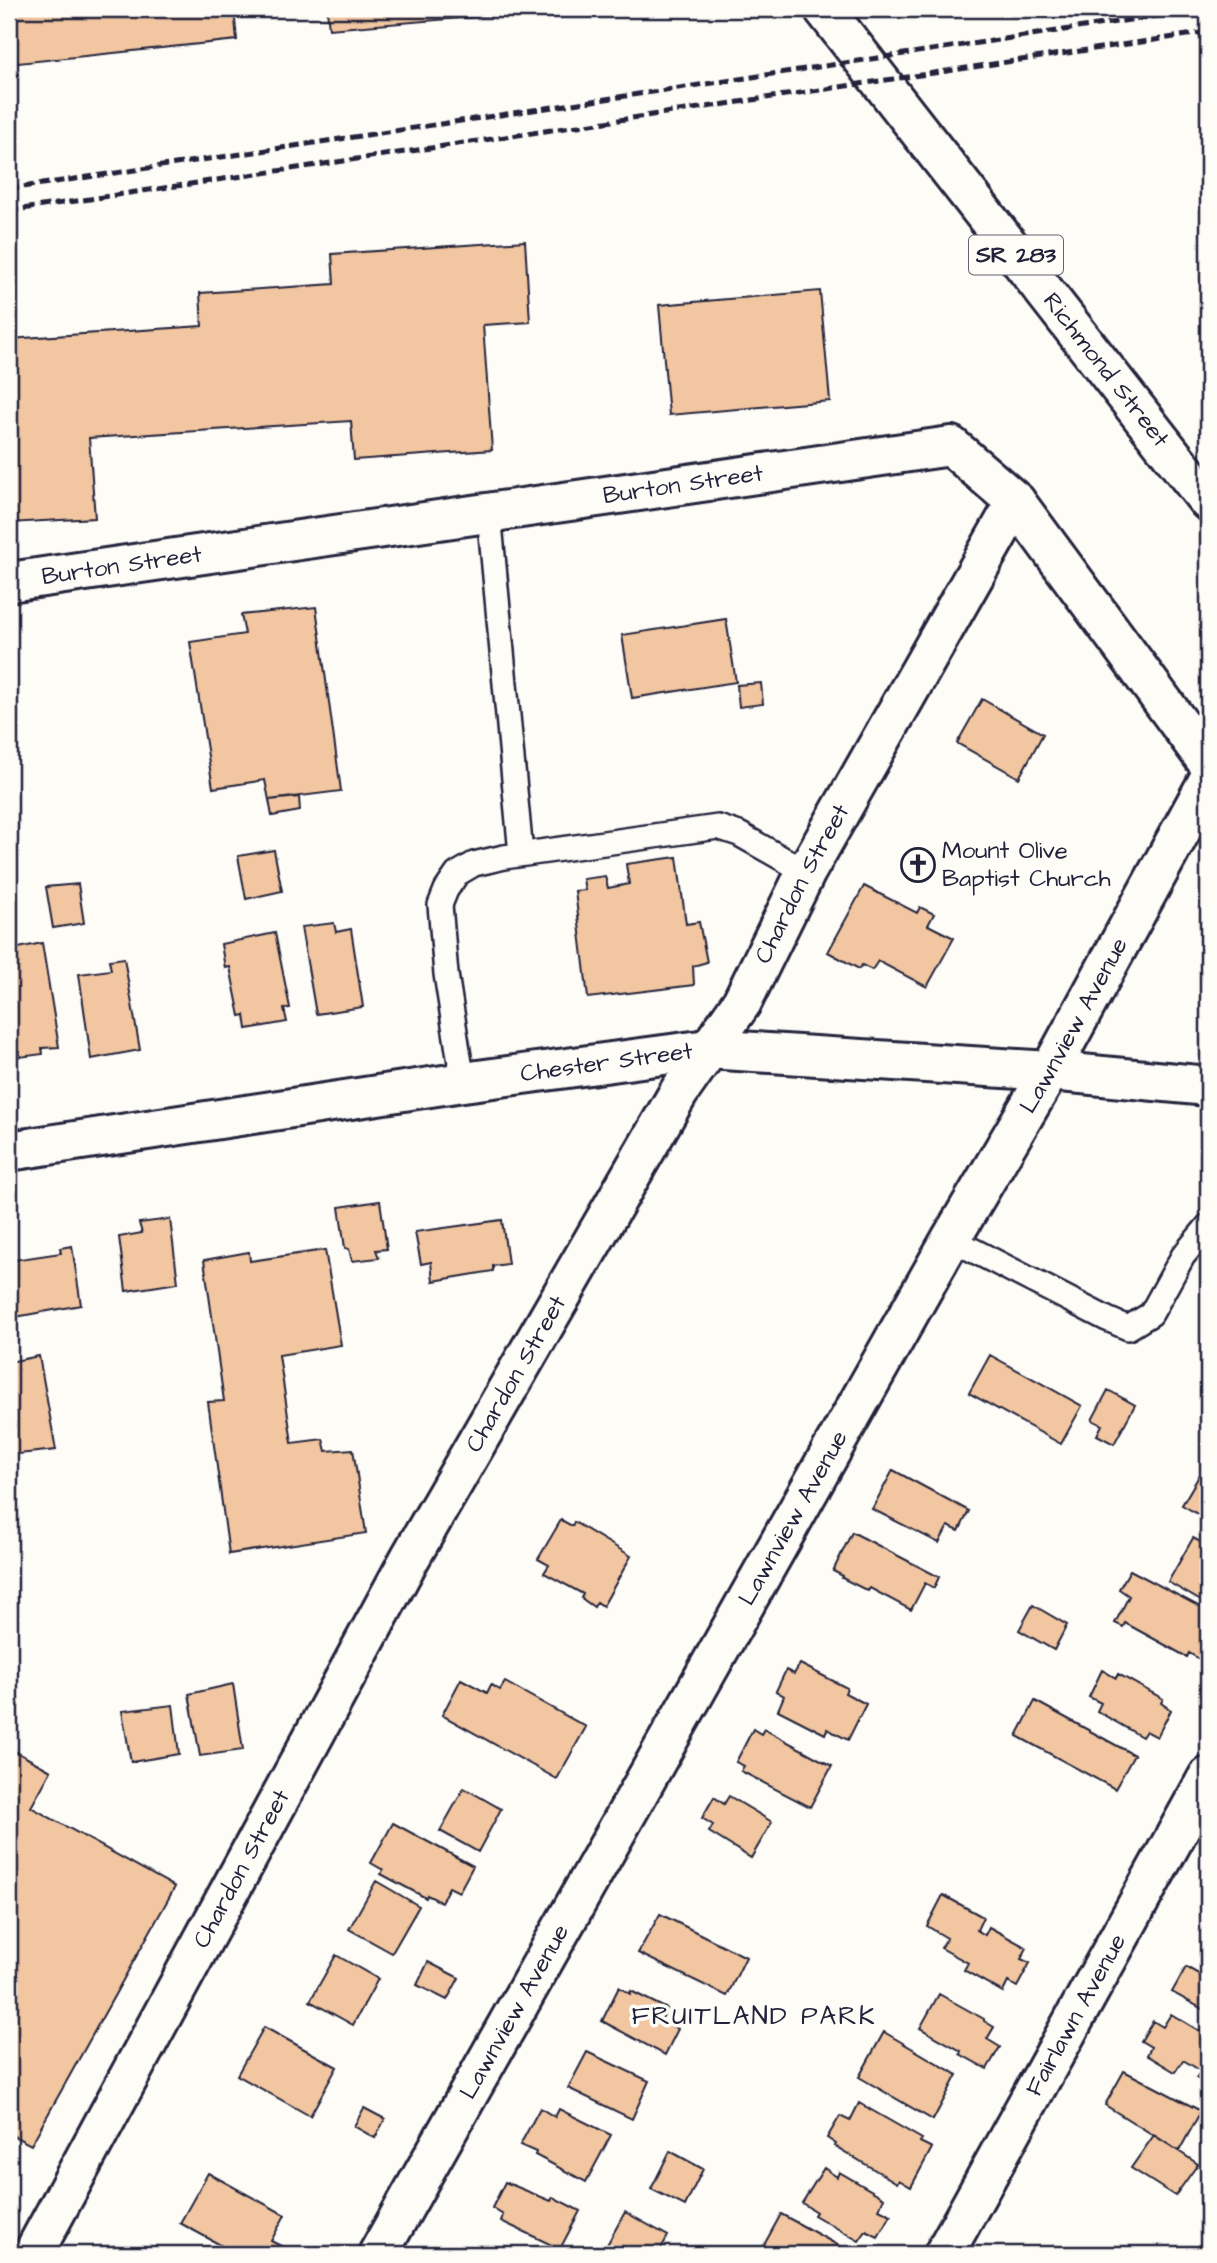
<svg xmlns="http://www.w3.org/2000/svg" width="1217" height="2263" viewBox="0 0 1217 2263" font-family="'Architects Daughter',sans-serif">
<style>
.building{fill:#f1c6a0;stroke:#22223b;stroke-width:2}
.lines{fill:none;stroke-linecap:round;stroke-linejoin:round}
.lane-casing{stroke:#22223b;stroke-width:28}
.street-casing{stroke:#22223b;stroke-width:44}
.primary-casing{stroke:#22223b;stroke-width:44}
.lane{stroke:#fdfcf7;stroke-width:23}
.street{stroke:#fdfcf7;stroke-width:38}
.primary{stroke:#fdfcf7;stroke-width:38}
.rail{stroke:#22223b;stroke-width:5;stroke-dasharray:10 5;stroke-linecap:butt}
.labels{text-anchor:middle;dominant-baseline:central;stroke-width:7;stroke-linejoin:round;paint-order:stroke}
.shield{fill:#fdfcf7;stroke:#646373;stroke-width:2}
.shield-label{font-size:23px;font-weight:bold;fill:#22223b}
.street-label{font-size:24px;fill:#22223b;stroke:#fdfcf7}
.poi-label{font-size:24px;fill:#22223b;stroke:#fdfcf7;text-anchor:start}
.neighbourhood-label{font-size:26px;letter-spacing:2px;fill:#22223b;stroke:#fdfcf7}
</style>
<rect width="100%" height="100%" fill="#fdfcf7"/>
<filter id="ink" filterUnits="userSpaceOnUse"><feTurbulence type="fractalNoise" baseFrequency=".0143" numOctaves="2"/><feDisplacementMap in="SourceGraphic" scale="14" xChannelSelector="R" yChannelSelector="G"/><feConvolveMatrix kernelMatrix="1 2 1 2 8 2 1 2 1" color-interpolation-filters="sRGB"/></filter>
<g filter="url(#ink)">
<path class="building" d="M9,9H234L237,40L9,64Z
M327,9H570L329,29Z
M525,241L530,322L483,325L492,450L354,460L351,421L89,438L95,518L9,523V339L202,326L200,293L334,284L332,254Z
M820,291L830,401L669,415L659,305Z
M316,607L341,791L269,800L265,780L213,788L190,642L245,634L241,615Z
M726,619L736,682L632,698L622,635Z
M761,683L763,704L739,707L737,685Z
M982,699L1043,734L1019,778L957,743Z
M299,797L300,811L272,816L269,800Z
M274,850L282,891L246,899L238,856Z
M677,857L686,924L699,922L707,962L693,966L694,985L588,998L575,891L585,890L583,879L605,876L608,888L629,884L626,864Z
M78,884L84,923L53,928L46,887Z
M864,886L917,913L920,907L934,914L928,925L954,938L927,987L878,961L872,970L862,965L859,969L828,952Z
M334,923L336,932L351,929L363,1007L316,1014L301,927Z
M275,933L290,1008L284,1009L287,1022L247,1029L245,1015L240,1016L230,967L225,968L221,944Z
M42,943L59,1047L42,1048L43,1054L20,1057L19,1051L9,1053V950Z
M124,958L140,1050L91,1059L79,974L111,970L109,960Z
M380,1201L387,1249L376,1250L379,1258L352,1261L349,1249L345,1248L339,1207Z
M170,1219L178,1283L126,1291L119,1237L142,1233L139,1223Z
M502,1220L508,1264L493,1266V1271L433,1281L431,1262L421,1264L415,1232Z
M72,1246L81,1305L10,1318L9,1257L13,1256L14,1260L61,1253L60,1248Z
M325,1250L341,1345L279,1355L292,1443L323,1439L326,1451L353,1449L366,1533L229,1554L208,1402L224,1401L204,1260L249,1252L250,1261Z
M990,1355L1082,1406L1061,1444L969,1393Z
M39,1356L56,1450L9,1455V1362Z
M1108,1390L1135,1405L1114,1444L1097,1435L1102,1425L1092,1420Z
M893,1470L969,1511L959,1531L948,1526L939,1543L872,1509Z
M1199,1476L1208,1482V1520L1182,1505Z
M561,1520L572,1526L574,1522L631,1556L603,1606L597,1602L594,1607L581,1598L583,1594L544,1573L549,1565L538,1559Z
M852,1532L939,1577L934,1588L925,1583L911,1610L870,1588L868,1591L842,1578L843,1576L833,1571Z
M1193,1538L1208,1546V1605L1168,1582Z
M1130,1570L1208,1611V1646L1201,1660L1189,1653L1187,1657L1125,1623L1123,1627L1115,1623L1129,1596L1119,1589Z
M1033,1605L1067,1625L1054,1650L1019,1630Z
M800,1664L847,1688L845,1693L866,1704L848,1740L827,1729L825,1734L778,1710L784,1696L776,1691L786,1670L794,1674Z
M1102,1670L1116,1678L1118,1674L1163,1699L1161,1703L1171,1710L1157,1737L1146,1731L1142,1737L1097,1711L1101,1703L1089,1697Z
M461,1679L487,1693L491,1685L500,1690L505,1682L586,1727L557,1779L442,1715Z
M233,1684L243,1750L200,1756L189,1694Z
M1035,1701L1134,1755L1115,1789L1017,1736Z
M173,1705L179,1754L131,1762L122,1711Z
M753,1729L761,1734L764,1729L832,1766L810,1807L741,1771L744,1766L736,1762Z
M9,1748L51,1771L31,1807L175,1887L31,2145L14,2136L9,2145Z
M464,1788L501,1809L478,1852L440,1831Z
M729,1796L772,1822L751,1858L709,1832L713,1825L702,1818L714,1797L724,1804Z
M393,1823L473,1866L459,1892L449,1887L441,1902L427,1895L426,1898L381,1874L383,1870L371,1863Z
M376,1881L419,1906L392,1953L349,1929Z
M943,1895L983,1917L977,1930L985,1935L989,1927L1027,1948L1021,1959L1030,1963L1017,1987L1008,1982L1003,1992L964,1970L968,1963L941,1948L947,1938L927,1926Z
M660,1914L746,1957L727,1996L638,1953Z
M336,1955L378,1979L353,2025L310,2001Z
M428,1962L459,1978L447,2000L417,1985Z
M1186,1967L1208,1979V2012L1172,1992Z
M619,1987L630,1994L631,1991L667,2009L661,2020L678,2029L665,2055L602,2021Z
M939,1994L984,2019V2021L994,2027L987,2039L1000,2047L987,2069L960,2054L961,2051L920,2028Z
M1171,2014L1208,2036V2085L1196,2078L1201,2071L1183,2060L1175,2072L1147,2055L1151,2047L1141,2041L1153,2021L1163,2027Z
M264,2027L337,2067L310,2116L237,2075Z
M884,2032L957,2075L933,2120L859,2077Z
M587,2052L649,2081L632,2119L568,2088Z
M1124,2071L1201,2111L1179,2151L1105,2105Z
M859,2103L922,2139L920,2142L932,2148L911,2187L899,2180L897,2183L835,2146L836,2144L827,2138L840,2116L850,2121Z
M364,2108L385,2119L375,2138L354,2126Z
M540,2108L555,2117L559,2109L611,2135L586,2182L535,2155L536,2152L520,2145Z
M1154,2135L1198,2164L1175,2196L1131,2168Z
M670,2151L703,2169L685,2206L651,2189Z
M824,2168L837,2177L839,2172L884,2198L879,2209L891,2215L878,2237L866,2231L859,2241L814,2215L816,2212L802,2203Z
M208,2173L285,2215L271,2241L291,2251L289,2254H237L180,2223Z
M505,2182L551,2201L553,2197L580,2211L560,2249L501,2221L503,2215L492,2208Z
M625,2212L668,2236L658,2254H602Z
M781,2214L854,2254H759Z"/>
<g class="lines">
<g class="lane-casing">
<path id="lane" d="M489,513L521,854
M463,1082L446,974L440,905L446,890L457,874L474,864L504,857L718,827L739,834L806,872
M951,1239L1107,1319L1128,1328L1151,1314L1183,1256L1208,1226"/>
</g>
<g class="street-casing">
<g id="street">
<path id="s1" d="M9,582L951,446L1016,502L1208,763"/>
<path id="s2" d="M9,1151L463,1082L708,1049L1050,1071L1208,1086"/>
<path id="s3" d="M33,2254L410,1558L679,1092L742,1002L806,872L1016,502"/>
<path id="s4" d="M378,2254L951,1239L1050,1071L1208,781"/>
<path id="s5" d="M944,2254L1208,1777"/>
</g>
</g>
<g class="primary-casing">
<g id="primary">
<path id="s6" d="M824,9L1208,501"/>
</g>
</g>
<use href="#lane" class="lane"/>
<use href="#street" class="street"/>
<use href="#primary" class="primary"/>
<path class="rail" d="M9,189L1203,9
M9,211L1208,32"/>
</g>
</g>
<defs>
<g id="church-ring" transform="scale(1.75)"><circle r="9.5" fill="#fdfcf7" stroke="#22223b" stroke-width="1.5"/><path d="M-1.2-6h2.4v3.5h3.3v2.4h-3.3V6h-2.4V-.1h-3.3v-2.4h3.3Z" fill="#22223b"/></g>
</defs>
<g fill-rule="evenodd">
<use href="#church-ring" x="918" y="865"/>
</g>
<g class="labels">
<rect class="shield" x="969" y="235.5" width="94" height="39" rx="5"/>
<g class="shield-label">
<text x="1016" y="255">SR 283</text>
</g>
<g class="street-label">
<text stroke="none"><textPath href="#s6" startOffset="458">Richmond Street</textPath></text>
<text stroke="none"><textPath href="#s1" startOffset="681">Burton Street</textPath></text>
<text stroke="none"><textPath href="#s1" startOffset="114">Burton Street</textPath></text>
<text stroke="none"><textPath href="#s3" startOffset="1572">Chardon Street</textPath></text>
<text stroke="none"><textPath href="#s4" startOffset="1412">Lawnview Avenue</textPath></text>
<text stroke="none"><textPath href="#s2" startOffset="604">Chester Street</textPath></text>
<text stroke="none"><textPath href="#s3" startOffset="1004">Chardon Street</textPath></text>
<text stroke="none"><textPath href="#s4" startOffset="845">Lawnview Avenue</textPath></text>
<text stroke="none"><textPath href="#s3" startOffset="438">Chardon Street</textPath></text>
<text stroke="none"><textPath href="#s4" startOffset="278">Lawnview Avenue</textPath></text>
<text stroke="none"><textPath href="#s5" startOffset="273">Fairlawn Avenue</textPath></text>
</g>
<g class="poi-label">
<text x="942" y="851">Mount Olive<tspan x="942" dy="28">Baptist Church</tspan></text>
</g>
<g class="neighbourhood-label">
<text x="754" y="2016">FRUITLAND PARK</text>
</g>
</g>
<rect width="1217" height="2263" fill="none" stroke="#fdfcf7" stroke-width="35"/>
<rect x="18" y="18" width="1182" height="2228" fill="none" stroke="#22223b" stroke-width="2.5" filter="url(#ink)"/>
</svg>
